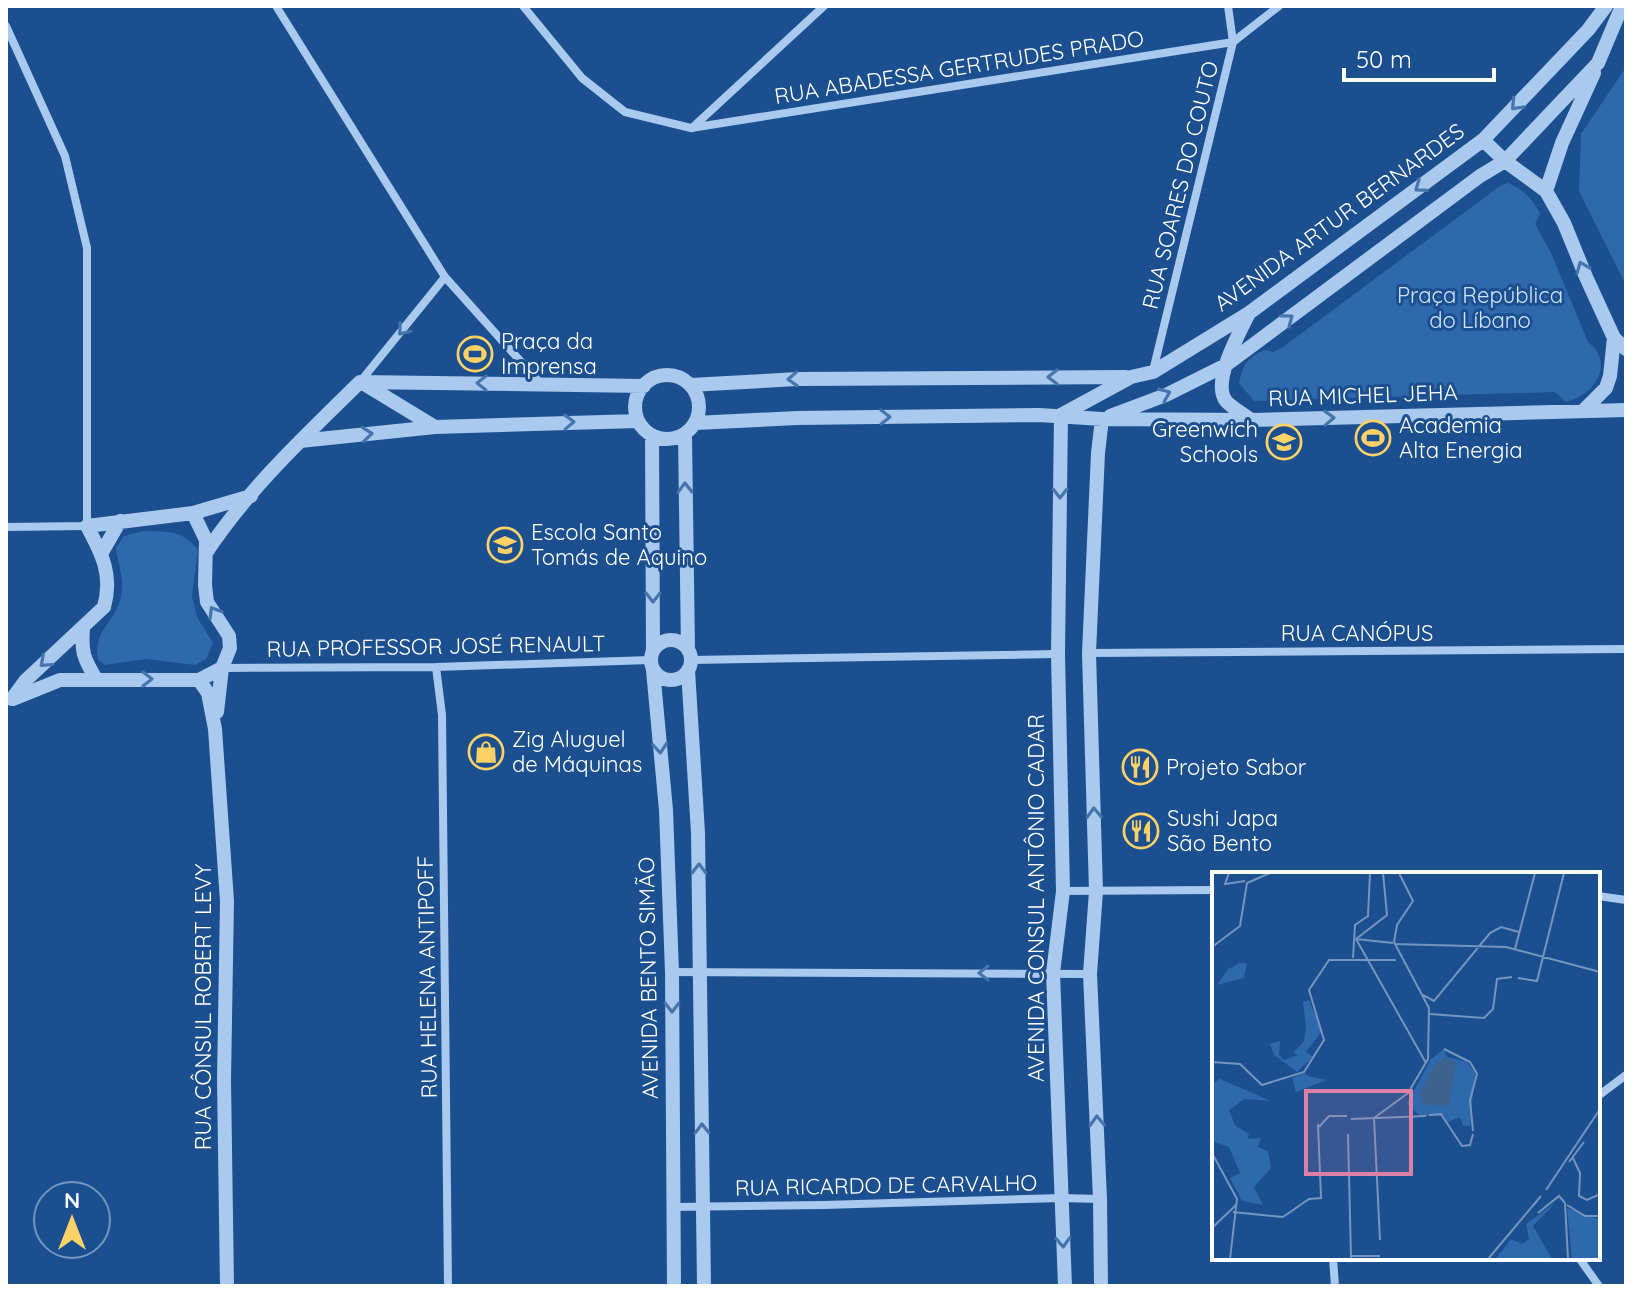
<svg xmlns="http://www.w3.org/2000/svg" width="1632" height="1292" viewBox="0 0 1632 1292" font-family="Quicksand,sans-serif">
<style>
.green{fill:#2e69ad}
.lines{fill:none;stroke-linecap:round;stroke-linejoin:round}
.minor{stroke:#a9c9ee;stroke-width:8}
.tertiary{stroke:#a9c9ee;stroke-width:14}
.oneway{stroke:#4674ac}
.labels{text-anchor:middle;dominant-baseline:central;stroke-width:6;stroke-linejoin:round;paint-order:stroke}
.street-label{font-size:22px;fill:#fff;stroke:#1b4f8f}
.park-label{font-size:22px;fill:#cfe3fa;stroke:#1b4f8f}
.poi-label{font-size:22px;fill:#fff;stroke:#1b4f8f;text-anchor:start}
.inset-road{fill:none;stroke:#7695bc;stroke-width:2}
.view{fill:#dd80a5;fill-opacity:0.15;stroke:#dd80a5;stroke-width:4}
.inset-edge{fill:none;stroke:#fff;stroke-width:4}
</style>
<rect width="100%" height="100%" fill="#1b4f8f"/>
<path class="green" d="M1626,67V285L1579,191L1581,134Z
M1507,183C1522,188 1534,200 1540,214L1535,224L1551,253L1588,342C1616,363 1594,396 1566,402L1555,392L1254,401L1239,383C1244,363 1246,360 1264,350L1273,352L1283,347L1500,186Z
M143,531C167,532 182,529 198,550L192,596L197,617L213,643L206,659L195,665L146,659L105,665L98,660C93,630 113,625 120,600C126,582 118,566 116,548L124,536Z"/>
<g class="lines">
<path class="minor" d="M276,6L445,277L540,383
M523,6L582,78L625,112L691,128L1233,42L1279,6
M6,26L65,156L87,248V526L6,527
M692,128L824,6
M1153,371L1233,42L1228,6
M360,382L445,277
M1089,653L1626,649
M691,660L1058,654
M436,667L442,715L448,1286
M222,668L436,667L650,660
M1063,891L1214,890
M1598,896L1626,900
M672,972L1090,974
M1598,1096L1626,1075
M673,1207L824,1205L1061,1198L1100,1199
M1333,1258L1335,1286
M1579,1258L1599,1286"/>
<path class="tertiary" d="M1483,140L1505,161L1546,191L1564,223L1586,277L1614,338L1626,349
M1546,191L1562,143L1594,73
M1249,313C1240,332 1211,382 1226,401C1232,408 1244,414 1251,420
M635 407a32 32 0 1 1 64 0a32 32 0 1 1-64 0Z
M361,382L435,427
M690,385L798,379L1126,377
M1584,410L1606,388L1610,376L1614,338
M1061,415L1058,654L1063,891L1053,973L1065,1286
M1061,415L1131,377L1153,372L1249,313L1483,140L1588,30L1606,6
M1110,416L1166,395L1226,365L1480,176L1505,161L1598,63L1622,6
M695,423L797,418L1039,415L1102,419L1252,420L1626,410
M685,434L688,650
M652,435L653,650
M300,441L435,427L638,421
M193,513L206,540L205,585L207,602L229,636L230,648L222,668L217,712
M206,553C248,489 306,435 360,382L644,386
M101,554L120,521
M83,629C81,652 84,659 96,679
M651 660a20 20 0 1 1 40 0a20 20 0 1 1-40 0Z
M653,670L666,810L672,972L674,1286
M688,670L698,833L704,1286
M199,680L208,693L215,729L227,901L224,1080L227,1286
M12,699L26,680L104,607C113,575 102,554 87,526L193,513L251,496
M13,699L60,680H199L222,668
M1101,1286L1100,1199L1090,974L1096,891L1089,653L1098,453L1102,419"/>
</g>
<defs><path id="oneway-chevron" d="M-2-3.5L2.5 0L-2 3.5" fill="none" stroke-width="1.6" stroke-linecap="round" stroke-linejoin="round" transform="scale(2)"/></defs>
<g class="oneway">
<use href="#oneway-chevron" transform="translate(1516 105) rotate(134)"/>
<use href="#oneway-chevron" transform="translate(1420 187) rotate(144)"/>
<use href="#oneway-chevron" transform="translate(1582 267) rotate(-112)"/>
<use href="#oneway-chevron" transform="translate(1288 319) rotate(-37)"/>
<use href="#oneway-chevron" transform="translate(403 330) rotate(129)"/>
<use href="#oneway-chevron" transform="translate(1053 377) rotate(180)"/>
<use href="#oneway-chevron" transform="translate(793 379) rotate(178)"/>
<use href="#oneway-chevron" transform="translate(482 383) rotate(-179)"/>
<use href="#oneway-chevron" transform="translate(1165 394) rotate(-23)"/>
<use href="#oneway-chevron" transform="translate(885 417) rotate(-1)"/>
<use href="#oneway-chevron" transform="translate(1329 418) rotate(-2)"/>
<use href="#oneway-chevron" transform="translate(569 422) rotate(-2)"/>
<use href="#oneway-chevron" transform="translate(367 434) rotate(-6)"/>
<use href="#oneway-chevron" transform="translate(685 488) rotate(-91)"/>
<use href="#oneway-chevron" transform="translate(1060 493) rotate(91)"/>
<use href="#oneway-chevron" transform="translate(653 597) rotate(90)"/>
<use href="#oneway-chevron" transform="translate(214 612) rotate(-121)"/>
<use href="#oneway-chevron" transform="translate(45 662) rotate(138)"/>
<use href="#oneway-chevron" transform="translate(147 679)"/>
<use href="#oneway-chevron" transform="translate(660 748) rotate(85)"/>
<use href="#oneway-chevron" transform="translate(1094 813) rotate(-92)"/>
<use href="#oneway-chevron" transform="translate(699 869) rotate(-90)"/>
<use href="#oneway-chevron" transform="translate(984 973) rotate(-180)"/>
<use href="#oneway-chevron" transform="translate(672 1007) rotate(90)"/>
<use href="#oneway-chevron" transform="translate(1097 1121) rotate(-92)"/>
<use href="#oneway-chevron" transform="translate(702 1129) rotate(-91)"/>
<use href="#oneway-chevron" transform="translate(1063 1242) rotate(87)"/>
</g>
<defs>
<g id="stadium-ring" transform="scale(1.8)"><circle r="9.5" fill="#1b4f8f" stroke="#ffd166" stroke-width="1.5"/><path d="M0-5a6.5 5 0 1 0 0 10a6.5 5 0 1 0 0-10ZM-3.5-1.8h7v3.6h-7Z" fill="#ffd166"/></g>
<g id="school-ring" transform="scale(1.8)"><circle r="9.5" fill="#1b4f8f" stroke="#ffd166" stroke-width="1.5"/><path d="M0-5L7-2L0 1L-7-2ZM-4 1L0 2.5L4 1V4Q0 6-4 4Z" fill="#ffd166"/></g>
<g id="shop-ring" transform="scale(1.8)"><circle r="9.5" fill="#1b4f8f" stroke="#ffd166" stroke-width="1.5"/><path d="M-5-2.5h2.3a2.7 3.5 0 0 1 5.4 0H5L5.5 6h-11ZM-1.5-2.5h3a1.5 2.3 0 0 0-3 0Z" fill="#ffd166"/></g>
<g id="restaurant-ring" transform="scale(1.8)"><circle r="9.5" fill="#1b4f8f" stroke="#ffd166" stroke-width="1.5"/><path d="M-5-6h1v4h1v-4h1v4h1v-4h1v5L-1.5 .5V6h-2V.5L-5-1ZM5-6V6H3V1.5H1.5Q1.5-4 5-6Z" fill="#ffd166"/></g>
</defs>
<g fill-rule="evenodd">
<use href="#stadium-ring" x="475" y="354"/>
<use href="#stadium-ring" x="1373" y="438"/>
<use href="#school-ring" x="1284" y="442"/>
<use href="#school-ring" x="505" y="545"/>
<use href="#shop-ring" x="486" y="752"/>
<use href="#restaurant-ring" x="1140" y="767"/>
<use href="#restaurant-ring" x="1141" y="831"/>
</g>
<g class="labels">
<g class="street-label">
<text transform="translate(959 67) rotate(-9)">RUA ABADESSA GERTRUDES PRADO</text>
<text transform="translate(1180 185) rotate(-76)">RUA SOARES DO COUTO</text>
<text transform="translate(1339 217) rotate(-36)">AVENIDA ARTUR BERNARDES</text>
<text transform="translate(1363 395) rotate(-2)">RUA MICHEL JEHA</text>
<text x="1357" y="633">RUA CANÓPUS</text>
<text transform="translate(436 646) rotate(-1)">RUA PROFESSOR JOSÉ RENAULT</text>
<text transform="translate(1036 898) rotate(-90)">AVENIDA CONSUL ANTÔNIO CADAR</text>
<text transform="translate(427 977) rotate(-91)">RUA HELENA ANTIPOFF</text>
<text transform="translate(648 978) rotate(-91)">AVENIDA BENTO SIMÃO</text>
<text transform="translate(203 1007) rotate(-90)">RUA CÔNSUL ROBERT LEVY</text>
<text transform="translate(886 1185) rotate(-1)">RUA RICARDO DE CARVALHO</text>
</g>
<g class="park-label">
<text x="1480" y="295">Praça República<tspan x="1480" dy="25">do Líbano</tspan></text>
</g>
<g class="poi-label">
<text x="501" y="341">Praça da<tspan x="501" dy="25">Imprensa</tspan></text>
<text x="1399" y="425">Academia<tspan x="1399" dy="25">Alta Energia</tspan></text>
<text x="1258" y="429" text-anchor="end">Greenwich<tspan x="1258" dy="25">Schools</tspan></text>
<text x="531" y="532">Escola Santo<tspan x="531" dy="25">Tomás de Aquino</tspan></text>
<text x="512" y="739">Zig Aluguel<tspan x="512" dy="25">de Máquinas</tspan></text>
<text x="1166" y="767">Projeto Sabor</text>
<text x="1167" y="818">Sushi Japa<tspan x="1167" dy="25">São Bento</tspan></text>
</g>
</g>
<g transform="translate(1212 872)">
<rect width="388" height="388" fill="#1b4f8f"/>
<path d="M28,91H35L32,106L5,113L16,97ZM97,128L110,159L94,180L101,185L85,200L62,183L58,172L68,169L67,183L72,188L86,183L81,181L92,169L94,155L91,130ZM232,177L235,185L255,190L263,201L258,254H251L248,245L236,250L232,244H208L195,232L219,187ZM92,201L99,205L115,208L84,220L80,206ZM8,207L59,229L33,227L17,238L23,253L37,262L36,267L49,266L46,275L56,279L59,296L42,315L51,333L30,329L18,306L28,301L17,275L0,269V212ZM344,330L321,354L340,387H284L299,367L310,372L317,367L314,352ZM355,336L388,348V387H360Z" fill="#2e69ad"/>
<path d="M232,186L244,189L237,234L213,233L207,224L222,193Z" fill="#3c6290"/>
<path class="inset-road" d="M17,1L13,12L33,9M144,67L214,191M144,67L175,43L171,1M144,67L181,71M182,72L294,75L388,100M0,75L28,54L35,11L58,1M303,77L323,1M141,86L143,53L156,44L158,1M306,106L325,109L352,1M209,122L222,129L278,61L289,55L307,60M218,142L272,146L281,137L285,107L300,105M232,177L258,190L265,202L258,228L261,259M0,190L28,192L50,213L92,200L112,168L97,118L117,88H184M217,243L229,242L250,274L258,273L261,262M162,246L196,221L216,187L217,136L182,70L185,53L201,29L187,1M162,246L168,368M139,247L214,244M107,255L117,244H135M136,262L139,386M0,281L25,327L18,387M361,286L368,301L367,324L375,328L388,322M357,290L372,270M334,318L388,237M353,331L356,387M355,333L373,344H388M21,340L71,345M326,341L347,324L353,331M71,345L97,327L109,326L106,252M0,356L25,332M138,384H168M276,387L329,324"/>
<path class="view" d="M94,219H199V302H94Z"/>
<rect width="388" height="388" class="inset-edge"/>
</g>
<rect width="1632" height="1292" fill="none" stroke="#ffffff" stroke-width="16"/>
<g transform="translate(72 1220)"><circle r="38" fill="#1b4f8f" stroke="#7695bc" stroke-width="2"/>
<path d="M0-6L14 30L0 20L-14 30Z" fill="#ffd166"/>
<text y="-12" font-size="22" font-weight="bold" text-anchor="middle" fill="#ffffff">N</text>
</g>
<path d="M1344 68v12h150v-12" fill="none" stroke="#ffffff" stroke-width="4"/>
<text x="1356" y="68" font-size="24" fill="#ffffff" stroke="#1b4f8f" stroke-width="6" paint-order="stroke">50 m</text>
</svg>
